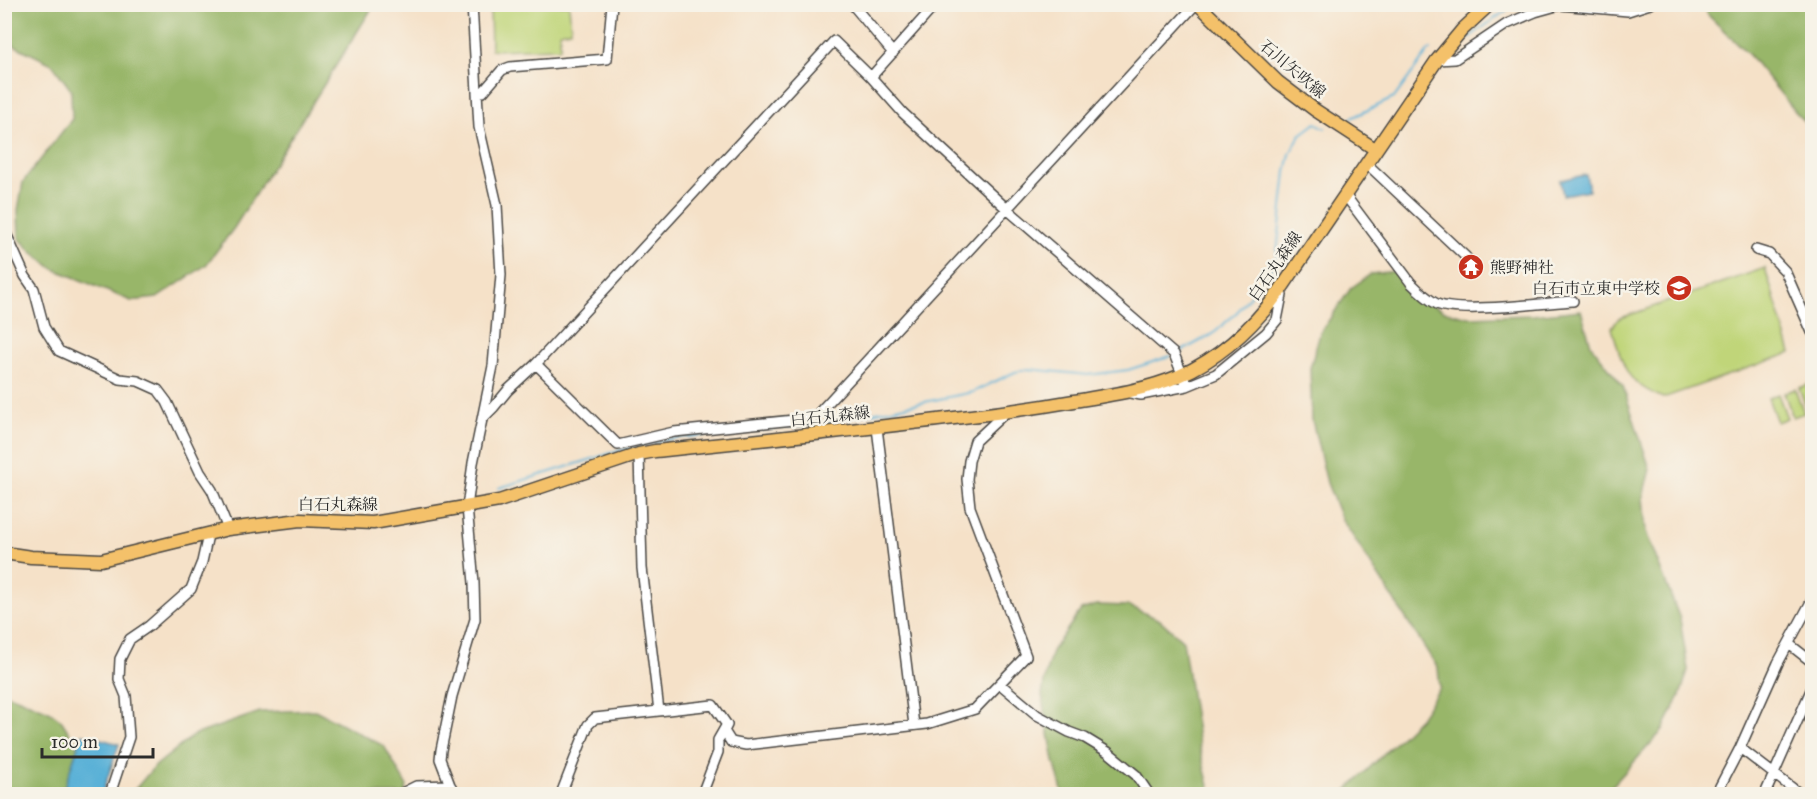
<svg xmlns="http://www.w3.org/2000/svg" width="1817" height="799" viewBox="0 0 1817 799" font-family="'IM FELL Great Primer','Noto Serif JP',serif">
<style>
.green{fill:#c0d579;stroke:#768052;stroke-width:1.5}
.forest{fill:#98b669;stroke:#62704a;stroke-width:1.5}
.water{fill:#5ab1d7;stroke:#426e81;stroke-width:1.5}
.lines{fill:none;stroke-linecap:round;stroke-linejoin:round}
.stream{stroke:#5ab1d7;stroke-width:2}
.minor-casing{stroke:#494643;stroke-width:12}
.major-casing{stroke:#494643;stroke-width:15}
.minor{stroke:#fff;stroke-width:9}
.major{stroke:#f4c16a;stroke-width:12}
.labels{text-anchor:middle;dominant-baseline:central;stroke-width:5;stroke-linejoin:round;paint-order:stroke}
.street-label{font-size:16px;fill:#2b2b2b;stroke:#f7f3e8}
.poi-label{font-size:16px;fill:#2b2b2b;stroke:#f7f3e8;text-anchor:start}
</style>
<rect width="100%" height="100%" fill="#f7f3e8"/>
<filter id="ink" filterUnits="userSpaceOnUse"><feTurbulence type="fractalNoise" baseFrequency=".0167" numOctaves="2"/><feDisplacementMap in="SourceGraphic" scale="12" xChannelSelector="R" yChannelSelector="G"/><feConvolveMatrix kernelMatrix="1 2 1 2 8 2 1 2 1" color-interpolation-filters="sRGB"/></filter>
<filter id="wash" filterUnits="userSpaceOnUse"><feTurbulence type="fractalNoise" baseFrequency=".008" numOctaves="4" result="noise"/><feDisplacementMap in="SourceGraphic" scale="24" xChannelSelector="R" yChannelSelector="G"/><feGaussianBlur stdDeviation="1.35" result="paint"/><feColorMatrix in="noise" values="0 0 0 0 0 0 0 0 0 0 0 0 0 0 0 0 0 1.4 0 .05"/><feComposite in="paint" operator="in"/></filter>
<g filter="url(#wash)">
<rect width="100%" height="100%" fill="#f5e1c8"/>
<path class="green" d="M490,5H569L571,30L560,32V48L491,50Z
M1765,268L1791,353L1663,398C1623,381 1624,367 1612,328L1618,319Z
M1810,384L1812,391V410L1808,412L1799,388Z
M1795,389L1804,413L1793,417L1784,393Z
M1778,394L1787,418L1777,422L1768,398Z"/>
<path class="forest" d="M5,4H374V5L234,228L206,265L157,298L131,301L54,269L32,252L19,238L18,210L23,182L72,119L71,90L52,64L5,41Z
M1704,5H1812V132L1749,55L1706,13Z
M1395,271L1411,293L1444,311L1469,317L1533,315L1581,310L1591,345L1623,386L1650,469L1643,497L1646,532L1680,619L1688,670L1680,696L1662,731L1605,794H1343L1420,718L1440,688L1438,668L1341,518L1327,483L1312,420L1310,368L1320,333L1351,288L1371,274Z
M1097,605L1129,606L1160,620L1183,641L1199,746L1211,794H1063L1054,761L1042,695L1045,676L1052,651L1081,610Z
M4,693L49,711L61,720L93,770L81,794H5Z
M315,710L384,746L407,786L405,794H131L154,767L194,735L260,712Z"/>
<path class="water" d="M1586,175L1589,190L1563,195L1560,180Z
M82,734L119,744L102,794H69L64,788Z"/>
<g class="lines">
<path class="stream" d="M1457,46L1515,4
M1351,118L1394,98L1429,50H1431
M1176,354L1213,334L1223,325L1238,311L1276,262L1286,172L1290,154L1300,135L1316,123L1325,128
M499,488L621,450L675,438L818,424L973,392L1015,372L1028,369L1088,375L1128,370L1171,356"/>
</g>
</g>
<g filter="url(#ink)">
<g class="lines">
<g class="minor-casing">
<path id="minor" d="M852,4L893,53
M1437,60L1455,59L1507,24L1535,12L1560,5L1628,11L1650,4
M871,77L929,12L934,4
M477,92H483L502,70L510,67L607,59L612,4
M1366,163L1466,257
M1345,195L1411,283C1419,291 1427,299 1437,304C1461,314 1543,303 1573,301
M4,229L25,276L34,289L44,327L59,351L120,379L138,381L158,390L167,402L200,472L212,490L228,529
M1756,250L1769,254L1785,271L1812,332
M536,364L618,445L674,432L814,418L1196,4
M1130,393L1141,395L1187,386L1216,374L1266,333L1277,320L1282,295L1279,292
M482,419L494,407L508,390L536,364L834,41L871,77L903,113L1007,209L1174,354L1187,386
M877,428L914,725
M639,454L642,568L659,711
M1789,644L1812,662
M1000,684L1037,715L1069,732L1085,738L1108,752L1136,775L1149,794
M1740,748L1800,794
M110,794L129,737L126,696L119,679L120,659L130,639L149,626L191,589L202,562L208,535
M400,794L416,786L450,785
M456,794L450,785L440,759L441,750L452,696L475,619L474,583L467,507L473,463L493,366L501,275L497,205L479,127L472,4
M561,794L588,725L595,718L713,705L727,725L724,731L731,742L746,745L927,724L975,709L1026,656L970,507L967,479L969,461L975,441L1006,412
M702,794L718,752V740L726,726
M1716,794L1740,748L1778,663L1812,600
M1765,794L1812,688"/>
</g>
<g class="major-casing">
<path id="major" d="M1198,4L1278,82L1315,110L1375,149
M4,553L31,557L101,560L228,529L300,520L373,523L499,501L639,454L655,451C760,440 866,429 971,416C1005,412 1040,407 1074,401C1110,395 1146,390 1179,376C1220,358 1253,327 1279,292L1437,60L1462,30L1490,4"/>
</g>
<use href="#minor" class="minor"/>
<use href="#major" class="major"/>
</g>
</g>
<defs>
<g id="temple-disc" transform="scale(1.35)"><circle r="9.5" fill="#c8321e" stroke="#f7f3e8"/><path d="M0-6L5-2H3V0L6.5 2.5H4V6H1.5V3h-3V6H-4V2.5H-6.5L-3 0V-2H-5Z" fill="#fff"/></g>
<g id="school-disc" transform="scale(1.35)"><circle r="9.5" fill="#c8321e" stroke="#f7f3e8"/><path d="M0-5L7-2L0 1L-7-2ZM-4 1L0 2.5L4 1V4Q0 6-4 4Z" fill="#fff"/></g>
</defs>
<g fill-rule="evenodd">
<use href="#temple-disc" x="1471" y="267"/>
<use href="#school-disc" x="1679" y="288"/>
</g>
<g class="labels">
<g class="street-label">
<text transform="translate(1293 69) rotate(40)">石川矢吹線</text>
<text transform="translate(1275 266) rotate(-55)">白石丸森線</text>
<text transform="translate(830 416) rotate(-6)">白石丸森線</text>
<text x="338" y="504">白石丸森線</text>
</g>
<g class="poi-label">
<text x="1490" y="267">熊野神社</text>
<text x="1660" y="288" text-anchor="end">白石市立東中学校</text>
</g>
</g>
<rect width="1817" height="799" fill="none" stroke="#f7f3e8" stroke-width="24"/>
<path d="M42 748v9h111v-9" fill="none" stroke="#2b2b2b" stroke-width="3"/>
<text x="51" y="748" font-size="18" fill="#2b2b2b" stroke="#f7f3e8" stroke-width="4.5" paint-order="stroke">100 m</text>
</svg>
